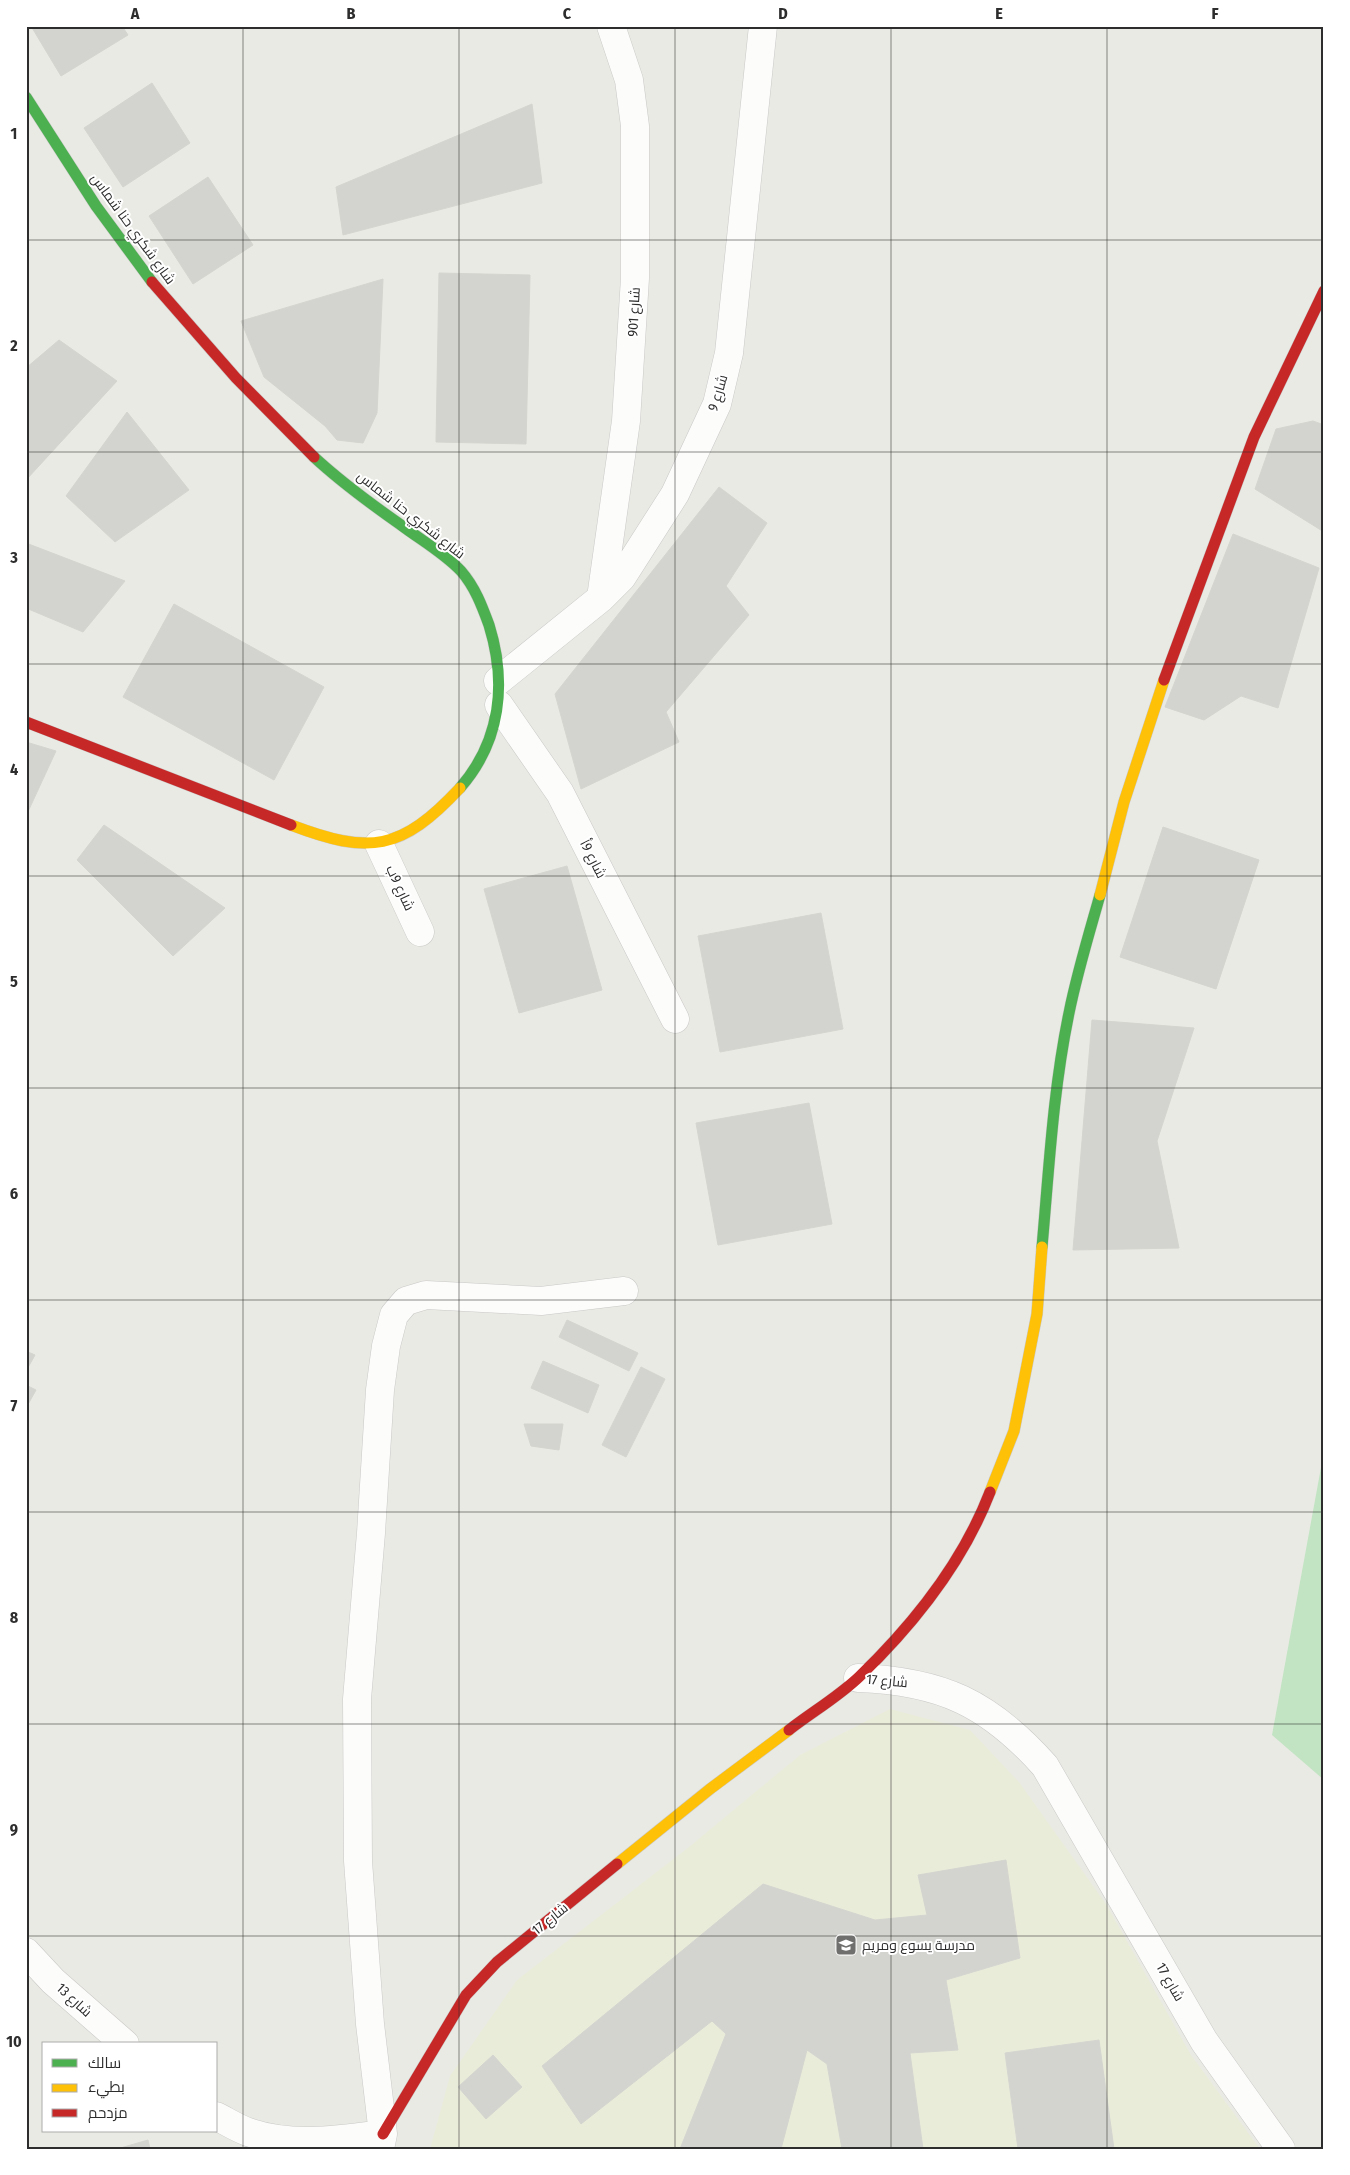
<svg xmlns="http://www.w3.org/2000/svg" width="1350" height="2175" viewBox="0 0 1350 2175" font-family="'Fira Sans Condensed',Cairo,sans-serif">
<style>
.education{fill:#eaecda}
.green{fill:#c2e4c3}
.building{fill:#d3d3cf;stroke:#d5d5d0}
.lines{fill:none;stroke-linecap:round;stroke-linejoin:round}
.street-casing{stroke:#c9c8c7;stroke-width:29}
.fast-casing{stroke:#c9c8c7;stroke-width:12}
.slow-casing{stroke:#c9c8c7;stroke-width:12}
.jam-casing{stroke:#c9c8c7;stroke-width:12}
.street{stroke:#fcfcfb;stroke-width:28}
.fast{stroke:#4caf50;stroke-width:11}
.slow{stroke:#ffc107;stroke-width:11}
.jam{stroke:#c62828;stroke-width:11}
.grid{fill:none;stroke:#2d2d2d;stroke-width:1;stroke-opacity:0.55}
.labels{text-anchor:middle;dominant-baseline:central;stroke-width:4;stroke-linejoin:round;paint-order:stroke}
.street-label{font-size:14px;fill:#2d2d2d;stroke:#fff}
.poi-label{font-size:14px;fill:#2d2d2d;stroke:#fff;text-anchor:start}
.neatline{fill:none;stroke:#2d2d2d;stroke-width:2}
.grid-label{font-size:16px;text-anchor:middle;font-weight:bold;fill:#2d2d2d}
</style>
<rect width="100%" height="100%" fill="#eaeae4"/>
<path class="education" d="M890,1709L970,1730L1019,1782L1106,1904L1191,2055L1260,2149H430L450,2076L517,1980L689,1847L800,1755Z"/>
<path class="green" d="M1324,1451V1780L1272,1735Z"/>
<path class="building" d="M31,26H122L128,35L61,76Z
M152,83L190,143L123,187L84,128Z
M532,104L542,183L343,235L336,187Z
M208,177L253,245L193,284L149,216Z
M439,273L530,275L526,444L436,442Z
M383,279L377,413L363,443L337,440L325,426L264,377L241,321Z
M59,340L117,381L26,480V368Z
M127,412L189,490L115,542L66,496Z
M1313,421L1324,425V532L1255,489L1276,429Z
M719,487L767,523L726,586L749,615L666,712L679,742L581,789L555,694Z
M1233,534L1319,568L1278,708L1241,696L1204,720L1165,707Z
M26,543L125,581L83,632L26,608Z
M174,604L324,687L274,780L123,697Z
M26,742L56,751L26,816Z
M104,825L225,908L173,956L77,860Z
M1163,827L1259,860L1216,989L1120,957Z
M567,866L602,990L519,1013L484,889Z
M821,913L843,1029L720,1052L698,936Z
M1092,1020L1194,1028L1157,1141L1179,1248L1073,1250Z
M809,1103L832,1224L718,1245L696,1123Z
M567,1320L638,1353L629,1371L559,1337Z
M26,1351L35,1355L26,1371Z
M543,1361L599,1385L588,1413L531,1388Z
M641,1367L665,1379L626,1457L602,1445Z
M26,1385L36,1390L26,1408Z
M524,1424H563L559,1450L531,1446Z
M1006,1860L1020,1958L946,1980L958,2050L910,2053L923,2149H842L827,2064L807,2050L781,2149H680L726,2034L712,2021L581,2124L542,2066L763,1884L875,1920L927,1915L918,1875Z
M1099,2040L1114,2149H1018L1005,2053Z
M493,2055L522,2087L486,2119L458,2087Z
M148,2140L150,2149H117Z"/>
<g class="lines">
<g class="street-casing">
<path id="street" d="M601,598L626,421L635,278V126L629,80L611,26
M498,681L601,598L622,577L675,494L717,404L729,353L763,26
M499,705L560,793L675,1019
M379,844L420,932
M858,1678C941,1681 989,1703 1045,1766L1204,2041L1281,2149
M26,1952L53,1981L125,2044
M216,2116C226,2121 237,2128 248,2132C292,2147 337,2140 383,2134
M380,2149L383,2134L370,2024L358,1861L357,1699L371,1533L380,1390L386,1346L394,1315L406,1301L426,1295L541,1301L624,1291"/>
</g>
<g class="fast-casing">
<path id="fast" d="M26,97L96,206L152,282
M314,457C341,482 371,504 401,525C421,540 444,553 461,571C475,587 482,606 489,625C507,683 501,741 460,788
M1042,1247C1049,1169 1053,1090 1069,1013C1077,973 1089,934 1100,895"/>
</g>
<g class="slow-casing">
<path id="slow" d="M291,825C370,855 401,851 460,788
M1100,895L1124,802L1164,680
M990,1492L1014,1431L1037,1314L1042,1247
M617,1864L710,1789L789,1730"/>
</g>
<g class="jam-casing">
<path id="jam" d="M152,282L236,378L314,457
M1164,680L1254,437L1324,291
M26,722L291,825
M789,1730C812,1712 838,1697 859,1677C913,1625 963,1562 990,1492
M383,2134L466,1995L497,1962L617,1864"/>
</g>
<use href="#street" class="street"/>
<use href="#fast" class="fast"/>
<use href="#slow" class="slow"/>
<use href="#jam" class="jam"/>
</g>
<path class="grid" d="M243,26V2149M459,26V2149M675,26V2149M891,26V2149M1107,26V2149M26,240H1324M26,452H1324M26,664H1324M26,876H1324M26,1088H1324M26,1300H1324M26,1512H1324M26,1724H1324M26,1936H1324"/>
<defs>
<g id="school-square" transform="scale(1.125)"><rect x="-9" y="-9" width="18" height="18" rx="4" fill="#6f6f6d" stroke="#fff"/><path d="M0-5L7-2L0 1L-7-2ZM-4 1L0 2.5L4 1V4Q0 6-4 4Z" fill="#fff"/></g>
</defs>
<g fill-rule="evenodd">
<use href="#school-square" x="846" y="1945"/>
</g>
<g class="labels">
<g class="street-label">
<text transform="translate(133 229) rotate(54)">شارع شكري حنا شماس</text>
<text transform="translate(634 312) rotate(-87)">شارع 901</text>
<text transform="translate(718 393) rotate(-73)">شارع 9</text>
<text transform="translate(411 515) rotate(38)">شارع شكري حنا شماس</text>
<text transform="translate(593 859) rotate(63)">شارع 9أ</text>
<text transform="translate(400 888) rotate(65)">شارع 9ب</text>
<text transform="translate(887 1681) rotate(5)">شارع 17</text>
<text transform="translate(550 1919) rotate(-39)">شارع 17</text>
<text transform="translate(1170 1982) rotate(60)">شارع 17</text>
<text transform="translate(74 2000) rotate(43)">شارع 13</text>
</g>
<g class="poi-label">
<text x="862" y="1945">مدرسة يسوع ومريم</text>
</g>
</g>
<rect width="1350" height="2175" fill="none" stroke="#ffffff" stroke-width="55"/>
<rect x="42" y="2042" width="175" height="90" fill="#ffffff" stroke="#ababab"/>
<rect x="52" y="2059" width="25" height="8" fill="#4caf50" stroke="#ababab"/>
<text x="88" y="2068" font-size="15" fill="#2d2d2d">سالك</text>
<rect x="52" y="2084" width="25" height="8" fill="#ffc107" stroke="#ababab"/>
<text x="88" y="2092" font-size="15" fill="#2d2d2d">بطيء</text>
<rect x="52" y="2109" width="25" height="8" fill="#c62828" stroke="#ababab"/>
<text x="88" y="2118" font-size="15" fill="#2d2d2d">مزدحم</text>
<rect x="28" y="28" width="1294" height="2120" class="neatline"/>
<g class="grid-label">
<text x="135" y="19">A</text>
<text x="351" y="19">B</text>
<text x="567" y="19">C</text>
<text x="783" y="19">D</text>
<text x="999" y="19">E</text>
<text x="1215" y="19">F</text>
<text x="14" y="139">1</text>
<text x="14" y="351">2</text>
<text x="14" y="563">3</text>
<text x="14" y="775">4</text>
<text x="14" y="987">5</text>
<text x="14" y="1199">6</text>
<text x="14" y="1411">7</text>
<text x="14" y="1623">8</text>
<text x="14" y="1835">9</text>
<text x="14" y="2047">10</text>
</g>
</svg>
